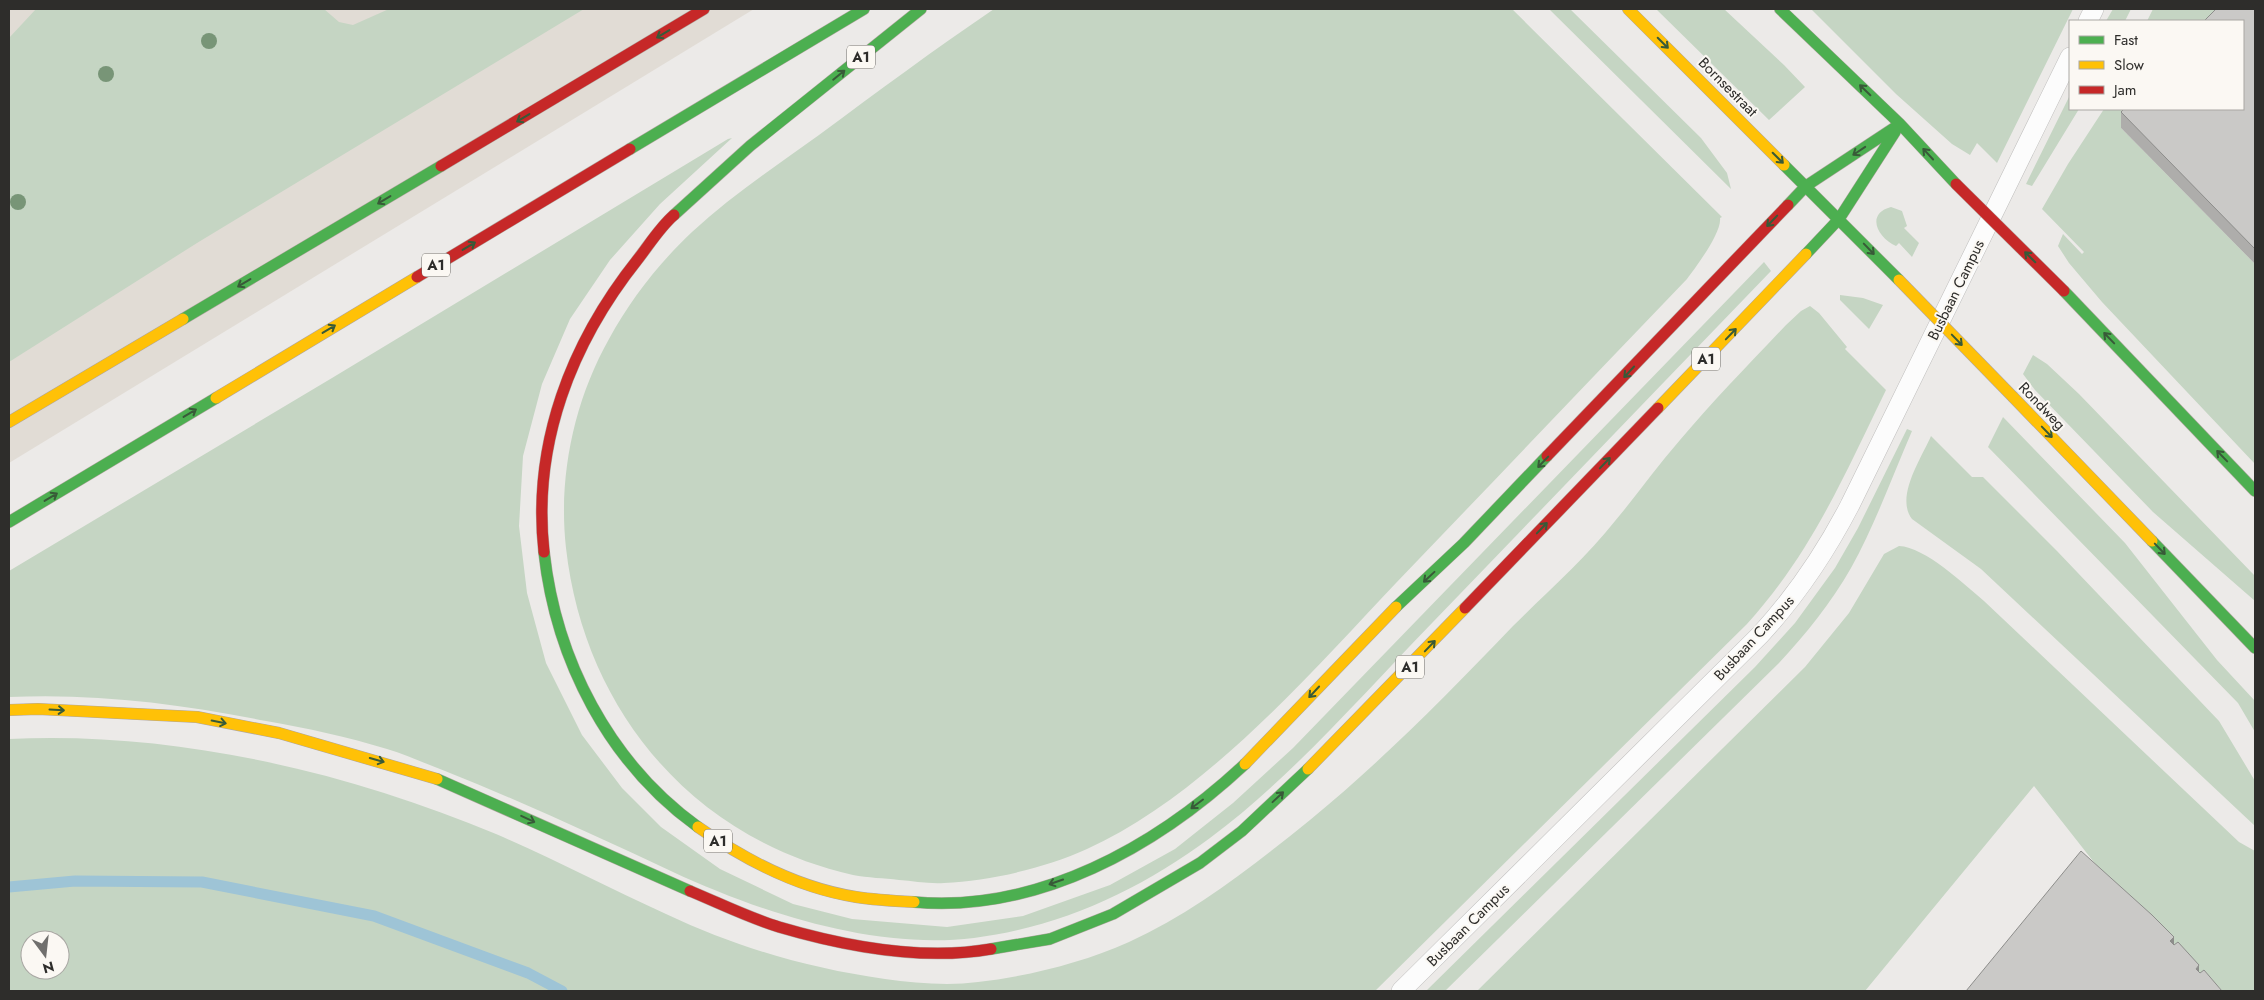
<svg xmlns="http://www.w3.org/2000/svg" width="2264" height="1000" viewBox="0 0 2264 1000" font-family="Jost,sans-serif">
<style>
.built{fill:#e1dcd5}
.green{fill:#c5d5c3;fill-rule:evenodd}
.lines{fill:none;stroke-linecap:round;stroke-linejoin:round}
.stream{stroke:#9ec4d6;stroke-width:11}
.lane-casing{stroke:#bfbebd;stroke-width:20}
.fast-casing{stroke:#b0a69f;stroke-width:12}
.slow-casing{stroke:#b0a69f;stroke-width:12}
.jam-casing{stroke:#b0a69f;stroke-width:12}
.lane{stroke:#fcfcfc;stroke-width:19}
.fast{stroke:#4caf50;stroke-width:11}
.slow{stroke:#ffc107;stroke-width:11}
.jam{stroke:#c62828;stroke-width:11}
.slow-bridge-casing{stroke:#b0a69f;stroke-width:12;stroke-linecap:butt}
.jam-bridge-casing{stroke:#b0a69f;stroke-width:12;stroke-linecap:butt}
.slow-bridge{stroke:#ffc107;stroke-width:11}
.jam-bridge{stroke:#c62828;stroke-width:11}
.tree{fill:#789577}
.wall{fill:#aeadab}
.shaded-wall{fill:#8d8d8b}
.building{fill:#cac9c7;stroke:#8d8d8b}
.oneway{stroke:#385a38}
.labels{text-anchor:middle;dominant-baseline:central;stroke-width:4;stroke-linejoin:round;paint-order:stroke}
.shield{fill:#fbf8f3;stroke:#6c6a67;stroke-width:1}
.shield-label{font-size:14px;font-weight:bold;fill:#2e2d2b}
.street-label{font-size:15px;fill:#2e2d2b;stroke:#fbf8f3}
</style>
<rect width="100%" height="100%" fill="#eceae8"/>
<path class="built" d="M9,9H754L9,463Z"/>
<path class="green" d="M36,9H324L339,22L353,25L389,9H584L197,243L9,362V38Z
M994,9H1512L1722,217L1720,218C1722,232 1696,267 1687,279C1590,380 1493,482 1396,583C1309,675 1204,796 1087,849C1045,868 990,881 944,883C929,884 913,881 899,880C884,878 868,878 853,875C692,839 584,709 566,548C558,477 574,401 609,339C630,300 660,262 692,232C731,196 776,166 819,135C877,92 935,49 994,9Z
M1549,9H1570L1701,138L1727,173L1731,189Z
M1656,9H1724L1784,65L1805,87L1769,120Z
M1811,9H2073L1997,163L1977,143L1970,155L1952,144L1896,94Z
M2113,9H2131L2125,21H2106Z
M2153,9H2229L2218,21H2147Z
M2070,95V109H2079L2032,186L2026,184Z
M2104,109H2138L2121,128L2255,264V464L2102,302L2069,263L2058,246L2063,234L2082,254L2084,252L2042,209L2068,164Z
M732,138L660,204L610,260L570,319L542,384L523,456L519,526L527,593L546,663L582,735L622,788L661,827L720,869L793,904L852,919L947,927L1023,916L1110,885L1175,849L1233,803L1293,748L1764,262L1771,271C1658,388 1546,505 1433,622C1362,695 1292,777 1210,838C1140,890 1061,927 974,938C874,950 762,913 673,872C598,837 523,802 445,771C426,764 407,755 387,749C348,737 307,728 266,721C181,704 96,693 9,697V571L332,378L728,139Z
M1891,207L1902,211L1907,226L1904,228L1919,243L1912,257L1899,243L1896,246C1878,238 1865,214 1891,207Z
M1840,295L1863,298L1883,305L1869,329L1840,300Z
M1810,306L1819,313L1847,347L1845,349L1886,390C1844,476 1812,552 1747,624L1375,991H9V739C173,731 345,771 496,834C554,859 609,888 666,914C736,947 807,968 885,979C915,983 948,986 978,982C1029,976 1082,963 1129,942C1195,912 1254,865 1310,820C1383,760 1448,694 1513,626C1547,592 1585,559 1615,521C1637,495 1657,466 1680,440C1714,400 1750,363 1786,325L1801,311ZM30,940H60V970H30Z
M2033,355L2047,364L2079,394L2255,576V601L2153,512L2035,390L2023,374Z
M2003,417L2125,543L2217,660L2255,701V732L2238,703L1988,447Z
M1907,429L1912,431C1892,477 1875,525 1851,568C1831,603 1806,634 1779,663L1445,991H1426L1755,667L1795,623L1835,568L1858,528Z
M1931,436L1972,477H1983L2057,551L2219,721L2255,781V826L1981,569L1912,519C1895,497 1921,459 1931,436Z
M1899,546C1925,547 1964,584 1984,601L2239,842L2255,851V991H2198L2174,964L2034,786L1865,991H1477L1805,667L1849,613L1884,554Z"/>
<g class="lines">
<path class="stream" d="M9,887L75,881L202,882L374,916L528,973L562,991"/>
<g class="lane-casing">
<path id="lane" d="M2088,21L2094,9
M1401,991L1760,635C1796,596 1825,553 1850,505L2070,57"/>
</g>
<g class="fast-casing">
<path id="fast" d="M1780,9L1900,124L1956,184
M630,149L864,9
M1784,165L1899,280
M1788,205L1806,186L1900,124
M674,215L750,146L921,9
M1806,254L1839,219L1895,132
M2064,291L2255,491
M183,319L441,166
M9,522L216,398
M2152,541L2255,648
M544,552C556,660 609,763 698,827
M1396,607L1464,543L1547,456
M437,779L690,891
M914,902C1038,913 1156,847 1245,764
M991,949L1050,939L1113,914L1200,863L1242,831L1308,769"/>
</g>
<g class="slow-casing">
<path id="slow" d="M1628,9L1784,165
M2013,397L2152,541
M216,398L417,277
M1658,408L1806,254
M9,422L183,319
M9,710L38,709L197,717L279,733L437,779
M1245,764L1396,607
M1308,769L1465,608
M698,827C745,860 799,888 856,897C875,900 894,901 914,902"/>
</g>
<g class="jam-casing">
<path id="jam" d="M441,166L704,9
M417,277L630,149
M1547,456L1788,205
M544,552C532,444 571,343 638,259C649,245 660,227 674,215
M1465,608L1658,408
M690,891C719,903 749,918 779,927C847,947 922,961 991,949"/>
</g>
<use href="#lane" class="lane"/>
<use href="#fast" class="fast"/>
<use href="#slow" class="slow"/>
<use href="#jam" class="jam"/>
<g class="slow-bridge-casing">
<path id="slow-bridge" d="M1899,280L2013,397"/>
</g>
<g class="jam-bridge-casing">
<path id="jam-bridge" d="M1956,184L2064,291"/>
</g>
<use href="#slow-bridge" class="slow-bridge"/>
<use href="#jam-bridge" class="jam-bridge"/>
</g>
<g class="tree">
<circle cx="209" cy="41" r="8"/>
<circle cx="106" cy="74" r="8"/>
<circle cx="18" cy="202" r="8"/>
</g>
<path class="wall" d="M2255,9V264L2121,128V112Z"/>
<path class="shaded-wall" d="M2174,937V965L2170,941Z
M2199,965V991L2196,969Z"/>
<path class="building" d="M2216,9H2255V249L2121,112L2124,109H2243V21H2204Z
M2081,851L2152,915L2174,937L2170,941L2174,945L2178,942L2199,965L2196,969L2200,973L2204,970L2222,991H1966Z"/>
<defs><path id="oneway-shaft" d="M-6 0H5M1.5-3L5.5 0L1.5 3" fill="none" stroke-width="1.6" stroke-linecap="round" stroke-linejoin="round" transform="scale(1.25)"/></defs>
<g class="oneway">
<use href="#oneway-shaft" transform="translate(663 34) rotate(149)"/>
<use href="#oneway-shaft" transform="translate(1663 43) rotate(45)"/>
<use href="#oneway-shaft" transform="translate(839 75) rotate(-39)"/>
<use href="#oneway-shaft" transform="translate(1865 90) rotate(-136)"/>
<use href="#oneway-shaft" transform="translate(523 118) rotate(149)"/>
<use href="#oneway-shaft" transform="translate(1859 151) rotate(146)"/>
<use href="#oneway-shaft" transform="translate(1928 154) rotate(-133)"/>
<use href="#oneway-shaft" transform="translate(1778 158) rotate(45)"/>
<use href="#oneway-shaft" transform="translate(384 200) rotate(149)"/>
<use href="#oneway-shaft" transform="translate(1772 221) rotate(134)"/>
<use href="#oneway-shaft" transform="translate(469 246) rotate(-31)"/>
<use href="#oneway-shaft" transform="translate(1869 249) rotate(46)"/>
<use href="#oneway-shaft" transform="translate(2030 257) rotate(-135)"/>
<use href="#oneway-shaft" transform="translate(244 283) rotate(149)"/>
<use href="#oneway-shaft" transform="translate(329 329) rotate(-31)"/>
<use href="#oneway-shaft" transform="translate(1731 334) rotate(-46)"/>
<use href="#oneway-shaft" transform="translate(2109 338) rotate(-134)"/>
<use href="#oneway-shaft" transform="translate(1957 340) rotate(46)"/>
<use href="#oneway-shaft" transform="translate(1629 372) rotate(133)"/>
<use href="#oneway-shaft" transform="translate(190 413) rotate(-31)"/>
<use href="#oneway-shaft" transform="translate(2047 432) rotate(46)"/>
<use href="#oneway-shaft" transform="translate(2222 456) rotate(-134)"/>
<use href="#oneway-shaft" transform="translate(1543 462) rotate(134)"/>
<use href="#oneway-shaft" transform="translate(1605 463) rotate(-46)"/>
<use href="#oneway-shaft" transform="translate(51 497) rotate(-31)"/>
<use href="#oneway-shaft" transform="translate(1542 528) rotate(-46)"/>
<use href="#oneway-shaft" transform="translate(2160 549) rotate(46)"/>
<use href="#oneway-shaft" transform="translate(1429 577) rotate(137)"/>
<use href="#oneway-shaft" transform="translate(1430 646) rotate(-46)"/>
<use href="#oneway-shaft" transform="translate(1314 692) rotate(133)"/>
<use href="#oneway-shaft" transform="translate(57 710) rotate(3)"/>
<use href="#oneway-shaft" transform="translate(219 722) rotate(11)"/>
<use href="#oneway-shaft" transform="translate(377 760) rotate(16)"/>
<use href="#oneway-shaft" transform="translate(1278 797) rotate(-43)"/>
<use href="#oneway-shaft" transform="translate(1197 804) rotate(143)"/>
<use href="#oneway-shaft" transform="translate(528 819) rotate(25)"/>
<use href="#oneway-shaft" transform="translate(1056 882) rotate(161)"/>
</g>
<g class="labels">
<g class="shield">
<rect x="847" y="45.5" width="28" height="23" rx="4"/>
<rect x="422" y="253.5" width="28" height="23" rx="4"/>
<rect x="1692" y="347.5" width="28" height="23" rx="4"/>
<rect x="1396" y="655.5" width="28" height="23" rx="4"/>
<rect x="704" y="829.5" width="28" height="23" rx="4"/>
</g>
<g class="shield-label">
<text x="861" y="57">A1</text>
<text x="436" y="265">A1</text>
<text x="1706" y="359">A1</text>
<text x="1410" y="667">A1</text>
<text x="718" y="841">A1</text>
</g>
<g class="street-label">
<text transform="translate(1728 87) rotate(45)">Bornsestraat</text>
<text transform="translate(1956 290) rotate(-64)">Busbaan Campus</text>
<text transform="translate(2042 406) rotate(46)">Rondweg</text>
<text transform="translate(1754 638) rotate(-47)">Busbaan Campus</text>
<text transform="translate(1468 925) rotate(-45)">Busbaan Campus</text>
</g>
</g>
<rect width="2264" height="1000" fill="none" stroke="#2e2d2b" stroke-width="20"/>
<rect x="2069" y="20" width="175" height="90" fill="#fbf8f3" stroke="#a9a7a3"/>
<rect x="2079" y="36" width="25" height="8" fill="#4caf50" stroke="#a9a7a3"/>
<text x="2114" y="45" font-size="15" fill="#2e2d2b">Fast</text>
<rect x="2079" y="61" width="25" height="8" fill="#ffc107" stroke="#a9a7a3"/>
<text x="2114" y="70" font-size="15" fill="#2e2d2b">Slow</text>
<rect x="2079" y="86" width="25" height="8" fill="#c62828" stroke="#a9a7a3"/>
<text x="2114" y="95" font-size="15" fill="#2e2d2b">Jam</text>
<g transform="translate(45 955) rotate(165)"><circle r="24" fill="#fbf8f3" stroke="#a9a7a3"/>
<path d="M0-4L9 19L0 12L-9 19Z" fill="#706f6d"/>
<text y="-8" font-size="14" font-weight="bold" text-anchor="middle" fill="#2e2d2b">N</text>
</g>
</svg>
